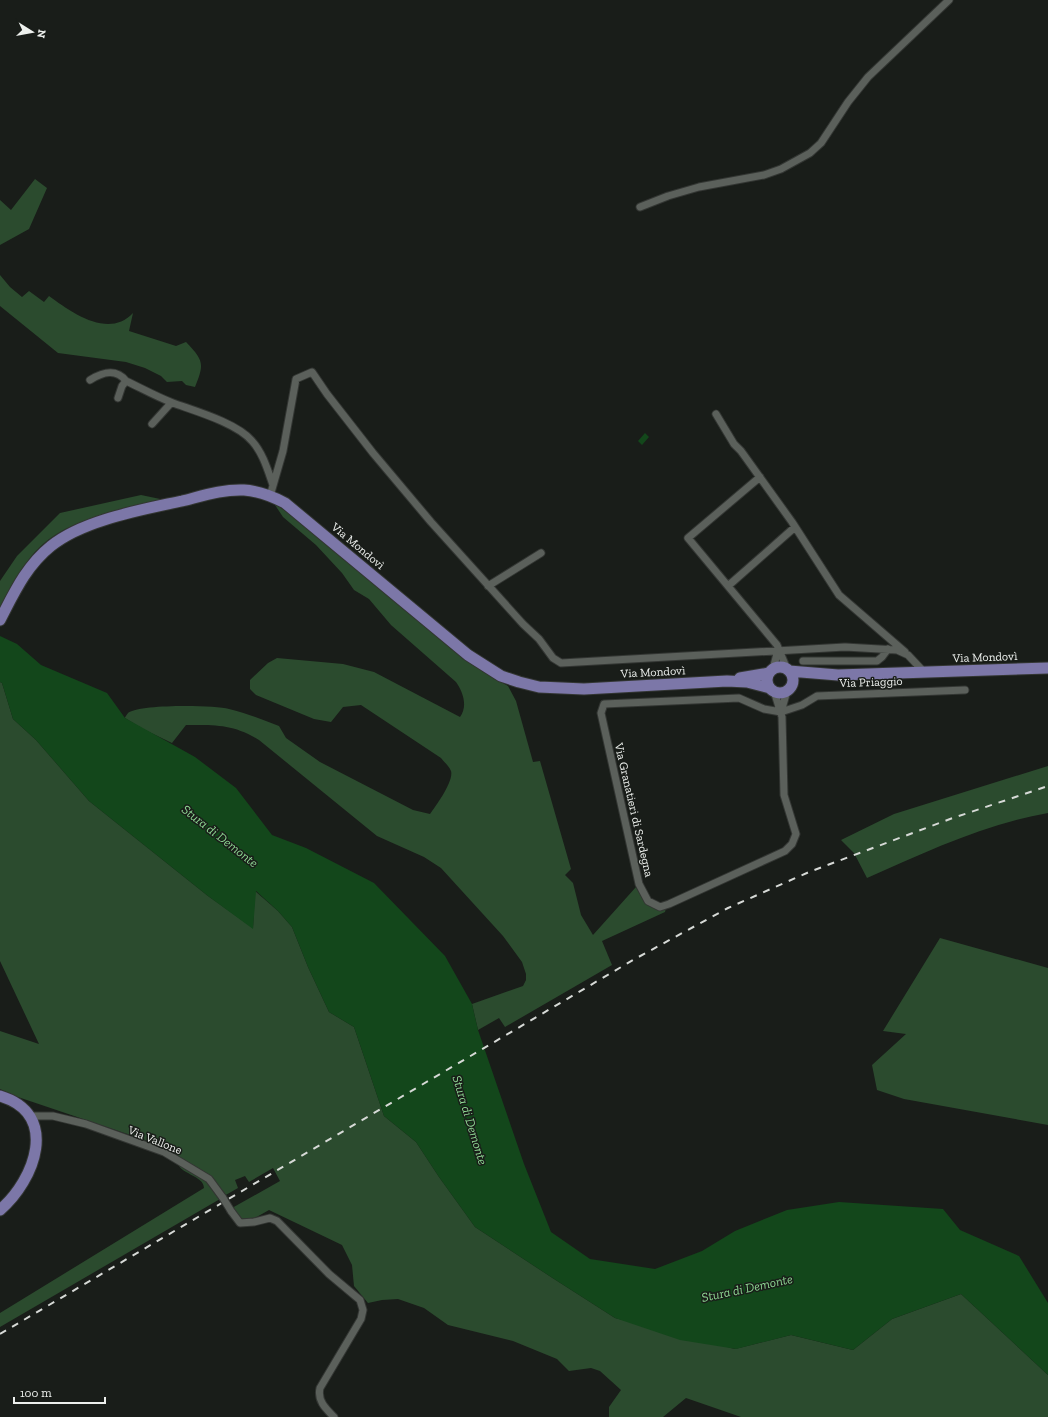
<svg xmlns="http://www.w3.org/2000/svg" width="1048" height="1417" viewBox="0 0 1048 1417" font-family="'Zilla Slab',serif">
<style>
.green{fill:#2b4b2e}
.water{fill:#13471b}
.lines{fill:none;stroke-linecap:round;stroke-linejoin:round}
.street-casing{stroke:#333633;stroke-width:9}
.primary-casing{stroke:#333633;stroke-width:13}
.street{stroke:#5b605b;stroke-width:7}
.primary{stroke:#7c77a8;stroke-width:11}
.rail{stroke:#d6d9d6;stroke-width:2;stroke-dasharray:7 7;stroke-linecap:butt}
.street-bridge-casing{stroke:#333633;stroke-width:9;stroke-linecap:butt}
.street-bridge{stroke:#5b605b;stroke-width:7}
.labels{text-anchor:middle;dominant-baseline:central;stroke-width:3;stroke-linejoin:round;paint-order:stroke}
.street-label{font-size:12px;fill:#edf0ed;stroke:#191d19}
.water-label{font-size:13px;font-style:italic;fill:#8ed793;stroke:#191d19}
</style>
<rect width="100%" height="100%" fill="#191d19"/>
<path class="green" d="M35,179L47,188L29,229L0,245V200L11,210Z
M0,275L10,287L22,297L29,291L44,302L49,296C72,313 109,339 133,313L129,331L176,346L186,342C203,360 205,363 195,387L186,385L182,381L167,382L161,376L145,368L126,362L58,353L0,306Z
M141,495L165,500C121,511 66,517 34,553C20,569 10,590 0,608V581L17,556L60,513Z
M273,502L299,521L482,671L508,686L516,701L533,762L540,761L571,869L565,875L573,883L581,915L593,935L636,887C644,903 649,904 666,908L665,912L602,941L612,965L505,1027L499,1018L478,1030L472,1004L523,986L526,980V974L522,962L503,936L441,868L424,857L377,836L259,740C233,724 216,725 186,725L172,743L143,729L125,718C125,717 128,713 128,713C140,704 214,705 229,709C246,713 263,720 279,726L286,738L320,762L413,810L430,814C436,806 454,781 451,771C449,766 444,762 441,758L361,705L343,707L331,722L314,719L256,695L250,689V680L268,663L277,658L343,664L374,672L460,717C468,706 463,692 456,682L391,625L369,599L354,590L342,573L316,545L283,517Z
M0,682L2,683L13,719L36,740L89,801L208,896L253,928L255,891L278,911L292,927L308,967L329,1012L354,1027L384,1116L416,1142L439,1177L475,1227L551,1277L615,1318L735,1349L791,1335L853,1350L892,1319L961,1294L1048,1375V1417H741L686,1398L663,1417H609V1407L621,1390L600,1371L591,1368L569,1371L557,1359L513,1341L448,1325L424,1308L398,1299L382,1300L368,1303L354,1286L352,1265L342,1245L269,1210L253,1219L243,1221L232,1208L280,1181L273,1168L249,1182L245,1176L235,1180L238,1188L224,1196L210,1176L157,1144L15,1096L0,1089V1031L39,1044L0,961Z
M1048,766V813C984,824 926,852 867,878L854,853L841,840L894,814Z
M940,938L1048,968V1125L904,1099L877,1090L872,1065L906,1034L883,1031Z
M178,1162L209,1182L220,1199L0,1327V1313L204,1188C204,1175 178,1174 178,1162Z"/>
<path class="water" d="M645,433L649,437L642,445L638,441Z
M0,636L17,644L41,665L107,693L125,718L195,757L236,788L272,835L306,848L374,883L445,956L472,1004L478,1030L524,1164L551,1232L590,1259L655,1269L702,1251L735,1231L787,1210L839,1202L943,1209L960,1230L1019,1256L1048,1303V1375L961,1294L892,1319L853,1350L791,1335L736,1349L680,1340L615,1318L551,1277L475,1227L439,1177L416,1142L384,1116L354,1027L329,1012L308,967L292,927L278,911L256,891L253,929L208,896L89,801L36,740L13,719L2,683L0,682Z"/>
<g class="lines">
<g class="street-casing">
<path id="street" d="M640,207L668,196L699,187L764,175L781,169L810,153L821,143L848,102L868,77L949,0
M90,380C103,372 116,368 126,381
M118,398L122,386L126,381C141,388 157,397 173,403C195,411 237,423 252,441C263,453 268,471 273,485
M716,414L734,444L741,451L792,522L839,595L905,652
M152,424L171,403
M760,477L688,538L777,645L787,669
M270,496L283,451L296,379L312,372L327,394L373,453L431,522L523,624L539,639L553,658L561,663L845,647L897,650L908,655L924,672
M488,586L541,553
M728,586L795,527
M803,661H877L882,657L888,649
M773,669L778,650
M774,691L782,717L784,795L796,834L792,844L785,851L669,904L660,907L648,901L639,884L601,713L604,704L739,698L764,709L781,712L802,705L817,696L965,690
M781,712L787,691
M31,1116H53L86,1124L164,1152L209,1179L223,1198
M231,1211L240,1223L254,1222L270,1218L277,1221L329,1274L360,1300L363,1310L361,1319L320,1388C317,1401 326,1409 334,1417"/>
</g>
<g class="primary-casing">
<path id="primary" d="M0,620C14,593 26,566 51,546C83,520 141,510 182,501C202,496 223,489 244,490C259,491 272,496 285,503L468,655L501,676L519,682L539,687L584,689L727,681L747,682L770,688
M767 680a13 13 0 1 1 26 0a13 13 0 1 1-26 0Z
M789,671L838,675L1048,668
M740,678L769,673
M0,1096C60,1114 35,1180 0,1210"/>
</g>
<use href="#street" class="street"/>
<use href="#primary" class="primary"/>
<path class="rail" d="M0,1334L633,960L728,908L809,872L950,819L1048,786"/>
<g class="street-bridge-casing">
<path id="street-bridge" d="M223,1198L231,1211"/>
</g>
<use href="#street-bridge" class="street-bridge"/>
</g>
<g class="labels">
<g class="street-label">
<text transform="translate(358 546) rotate(40)">Via Mondovì</text>
<text transform="translate(985 657) rotate(-2)">Via Mondovì</text>
<text transform="translate(653 672) rotate(-3)">Via Mondovì</text>
<text transform="translate(871 682) rotate(-2)">Via Priaggio</text>
<text transform="translate(634 810) rotate(77)">Via Granatieri di Sardegna</text>
<text transform="translate(155 1140) rotate(22)">Via Vallone</text>
</g>
<g class="water-label">
<text transform="translate(220 836) rotate(38)">Stura di Demonte</text>
<text transform="translate(470 1120) rotate(73)">Stura di Demonte</text>
<text transform="translate(747 1288) rotate(-12)">Stura di Demonte</text>
</g>
</g>
<g transform="translate(32 32) rotate(101)" stroke="#191d19" stroke-width="3" paint-order="stroke">
<path d="M0-3L7 15L0 10L-7 15Z" fill="#edf0ed"/>
<text y="-6" font-size="11" font-weight="bold" text-anchor="middle" fill="#edf0ed">N</text>
</g>
<path d="M14 1397v6h91v-6" fill="none" stroke="#edf0ed" stroke-width="2"/>
<text x="20" y="1397" font-size="12" fill="#edf0ed" stroke="#191d19" stroke-width="3" paint-order="stroke">100 m</text>
</svg>
